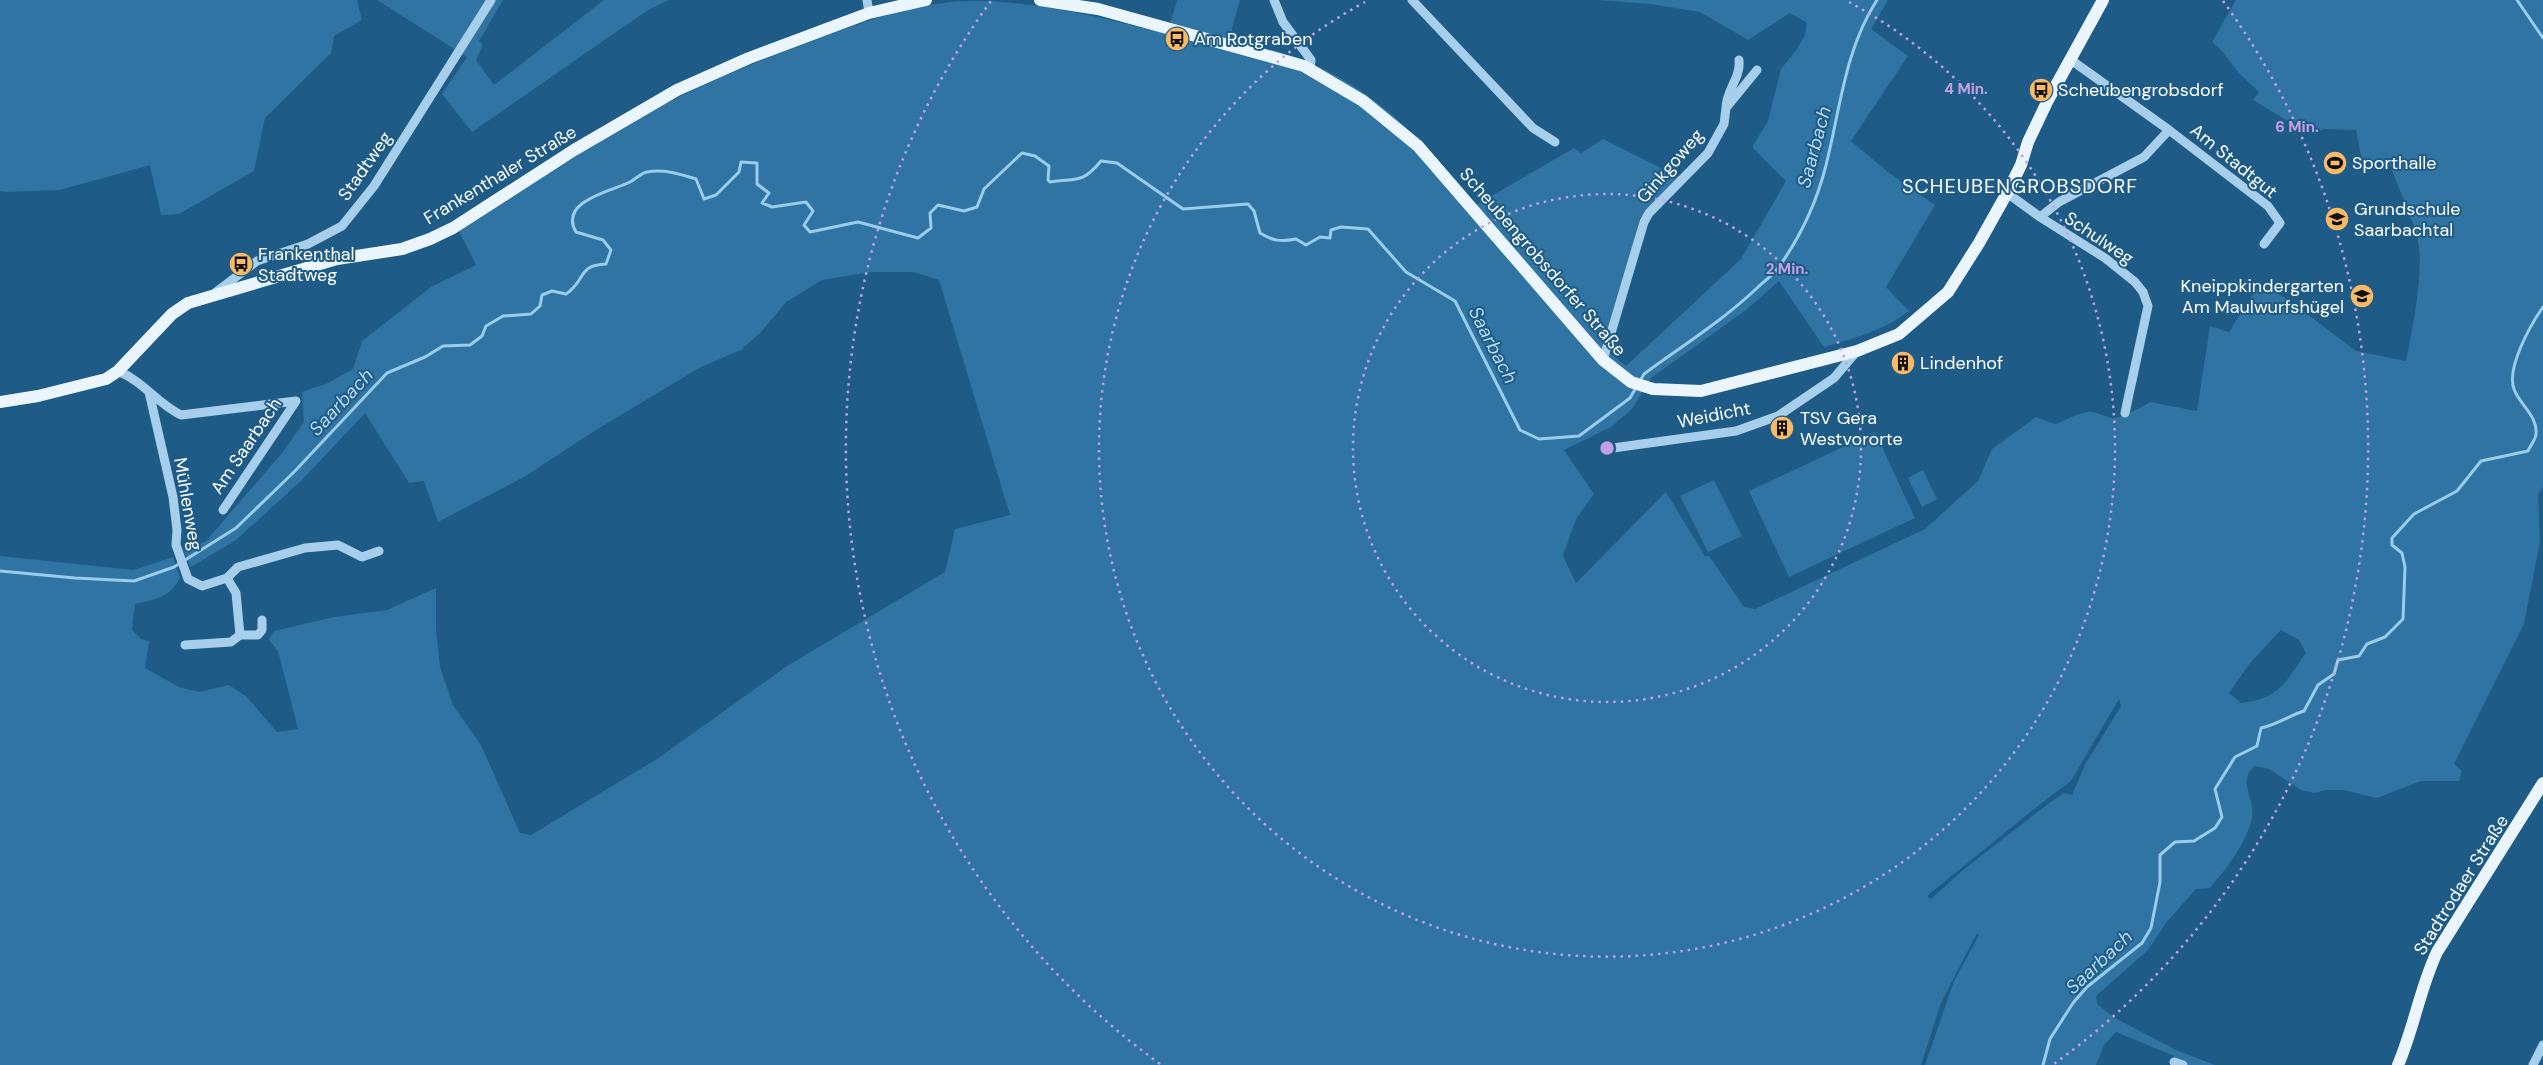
<svg xmlns="http://www.w3.org/2000/svg" width="2543" height="1065" viewBox="0 0 2543 1065" font-family="'DM Sans',sans-serif">
<style>
.green{fill:#2f74a3;fill-rule:evenodd}
.lines{fill:none;stroke-linecap:round;stroke-linejoin:round}
.stream{stroke:#9accec;stroke-width:3}
.minor{stroke:#a7cfeb;stroke-width:9}
.major{stroke:#ebf5fe;stroke-width:12}
.ring{fill:none;stroke:#c4a0e2;stroke-width:2.5;stroke-dasharray:2.5 5}
.labels{text-anchor:middle;dominant-baseline:central;stroke-width:4;stroke-linejoin:round;paint-order:stroke}
.poi-label{font-size:18px;fill:#fff;stroke:#1e5b86;text-anchor:start}
.street-label{font-size:18px;fill:#fff;stroke:#1e5b86}
.water-label{font-size:19px;font-style:italic;fill:#b3d9f2;stroke:#1e5b86}
.quarter-label{font-size:20px;letter-spacing:1px;fill:#fff;stroke:#1e5b86}
.centre{fill:#c4a0e2;stroke:#1e5b86;stroke-width:2.5}
.ring-label{font-size:15px;text-anchor:middle;font-weight:bold;fill:#c4a0e2;stroke:#1e5b86;stroke-width:4;stroke-linejoin:round;paint-order:stroke}
</style>
<rect width="100%" height="100%" fill="#1e5b86"/>
<path class="green" d="M0,0H357L362,20L334,36L331,53L265,118L254,171L179,214L161,215L150,165L60,190L6,192L0,191Z
M377,0H503L479,41L483,44L476,60L494,85L604,0H668L645,12L472,132L442,94L467,57Z
M1177,0H1240L1232,28V39C1261,47 1292,54 1319,67C1387,99 1430,149 1476,205L1574,148L1581,153L1603,139L1679,177L1640,218L1623,283L1602,347L1626,366L1741,259L1786,181L1752,147L1768,121L1781,69L1797,49L1805,35L1807,23L1790,13L1748,40L1700,12L1651,4L1596,0H1888L1871,29L1908,56L1851,141L1888,172L1935,205L1886,287L1909,311C1883,331 1855,338 1824,347L1779,281L1746,310L1651,378L1632,409L1611,427L1564,450L1594,494L1576,519L1563,556L1576,583L1666,492L1705,556H1709L1744,607L1755,609L1925,529L1978,481L1992,449L2036,417L2055,424C2065,421 2077,413 2088,412C2095,411 2104,416 2111,418C2119,419 2143,407 2150,402L2197,411L2210,326L2229,332L2260,283L2290,301L2356,351L2406,361C2413,327 2425,269 2417,236C2410,212 2398,188 2390,164L2362,160L2356,130L2325,129L2309,134L2253,100L2259,92L2239,73L2222,51L2212,42L2236,0H2543V487L2538,495L2540,541L2524,624L2454,764L2462,771L2459,781H2421L2377,798L2343,790H2326L2314,793L2301,790L2269,769L2255,766C2236,782 2256,798 2252,819C2245,845 2227,868 2210,888L2196,889L2166,923L2148,950L2096,996L2097,1004L2115,1018L2176,1050L2215,1065H2171L2174,1056L2116,1032L2104,1045L2096,1065H1925L1954,981L1979,935L1977,933L1941,1003L1921,1065H0V556L134,570L173,557L180,578C169,598 157,599 135,604L132,630L141,639L149,641L145,668L179,687L199,692L229,685L247,697L277,732L298,729L278,651L269,640L274,631L334,617L387,610L436,588V629L440,667L453,705L481,745L520,833L531,835L657,759L787,666L945,572L955,529L1010,515L939,280L914,272H871L822,280L786,302L762,331L741,350L699,368L596,430L524,477L438,522L424,481L409,483L365,413L302,480L236,540L191,567L184,552L206,541L282,453L304,422L302,392L328,383L353,369L362,341L431,287L476,265L459,231C532,185 605,133 683,95C727,73 772,56 818,39C868,20 923,0 978,1C1042,2 1104,18 1167,34ZM2281,630L2299,640L2306,653C2285,682 2280,699 2241,703L2229,693L2250,663ZM2119,699L2121,706L2086,763L2072,795L2064,793L2049,803L1963,870L1931,899L1927,896L2034,809L2071,781Z
M1875,432L1915,518L1789,577L1749,491Z
M1923,470L1937,499L1922,507L1908,478Z
M1714,480L1742,536L1708,552L1680,496Z"/>
<g class="lines">
<path class="stream" d="M2517,0L2543,38
M1640,381L1644,374C1682,346 1722,321 1756,289C1763,282 1772,276 1778,268C1799,239 1816,203 1825,169C1840,112 1844,51 1877,0
M0,571L75,578L134,581L174,567L236,528L294,472L387,373L425,357L443,346L470,345L482,336L486,326L503,316L531,314L540,306L542,295L552,291L566,294C586,281 577,265 606,264L611,250L603,240L576,232C558,201 612,191 630,182C636,179 641,173 647,172C664,169 680,174 696,179L704,199L716,195L739,172L741,162L757,163V184L769,193L762,203L772,207L806,202L813,211L804,225L810,232L858,222L918,238L931,228L930,213L938,205L964,211L977,207L984,189L1022,153L1035,156L1049,166L1048,180L1050,182C1077,178 1082,184 1101,161L1117,163L1183,209L1248,204L1254,211L1260,233C1273,241 1281,242 1296,239L1306,245L1320,237L1330,238L1331,230L1341,227L1368,229L1406,272L1455,301L1520,430L1539,439L1579,436L1630,398L1637,386
M2043,1065L2050,1039L2073,1003L2087,987L2142,943L2151,928L2160,882V855L2175,842L2194,841L2215,828L2222,817L2215,789L2235,757L2257,746L2261,728C2277,725 2288,716 2304,711L2318,685L2334,674L2338,660L2359,656L2367,644L2385,637L2403,619L2405,567L2402,553L2392,545V538L2414,514L2457,491L2481,461L2528,451C2530,446 2536,439 2536,434C2538,416 2519,404 2514,389C2506,368 2531,324 2543,307"/>
<path class="minor" d="M867,0L869,13
M1274,0L1283,22L1311,60L1310,69
M1412,0L1533,128L1555,142
M2071,60L2169,130L2268,206L2280,223L2264,244
M1726,108C1726,90 1741,78 1739,60
M2007,193L2040,217L2105,258L2135,282L2143,292L2148,306L2125,413
M2040,217L2059,202L2144,157L2169,130
M216,292L257,261L308,244L342,226L374,186L491,0
M1603,360L1644,222L1649,213L1708,153L1724,124L1726,108L1757,70
M118,371C144,382 157,403 181,415L296,401
M149,392L173,497L177,530L176,545L188,579L202,586L227,578L238,567L305,548L338,545L362,557L379,551
M1613,448L1736,431L1778,416L1834,378L1857,351
M223,510L296,401
M227,578L236,593L240,635
M185,645L231,642L240,635H258L262,630V620
M2174,1062L2183,1065
M2533,1065L2543,1045"/>
<path class="major" d="M1040,0L1098,9L1304,66L1363,101L1418,146L1603,360L1631,382L1653,389L1701,391L1857,351L1899,334L1948,292L1979,243L2007,193L2021,165L2028,142L2048,100L2103,0
M0,402L38,396L106,379L118,371L172,314L188,303L337,259L402,249L430,239L453,228L574,150L677,90L749,58L869,13L926,0
M2398,1065C2414,1028 2420,988 2437,952L2543,783"/>
</g>
<g class="ring">
<circle cx="1607" cy="448" r="254"/>
<path d="M1849 2A508 508 0 1 1 1365 2"/>
<path d="M1160 1064A761 761 0 0 1 991 1M2223 1A761 761 0 0 1 2054 1064"/>
</g>
<defs>
<g id="bus-disc" transform="scale(1.25)"><circle r="9.5" fill="#f9ba66" stroke="#1e5b86"/><path d="M-5-6H5V4H4V6H2V4H-2V6H-4V4H-5ZM-3.5-4V0h7V-4ZM-3.5 1.2v1.5H-2V1.2ZM2 1.2v1.5H3.5V1.2Z" fill="#111"/></g>
<g id="stadium-disc" transform="scale(1.25)"><circle r="9.5" fill="#f9ba66" stroke="#1e5b86"/><path d="M0-5a6.5 5 0 1 0 0 10a6.5 5 0 1 0 0-10ZM-3.5-1.8h7v3.6h-7Z" fill="#111"/></g>
<g id="school-disc" transform="scale(1.25)"><circle r="9.5" fill="#f9ba66" stroke="#1e5b86"/><path d="M0-5L7-2L0 1L-7-2ZM-4 1L0 2.5L4 1V4Q0 6-4 4Z" fill="#111"/></g>
<g id="building-disc" transform="scale(1.25)"><circle r="9.5" fill="#f9ba66" stroke="#1e5b86"/><path d="M-4-6H4V6H1V3H-1V6H-4ZM-2.5-4.3h1.7v1.8h-1.7ZM.8-4.3h1.7v1.8H.8ZM-2.5-1h1.7V.8h-1.7ZM.8-1h1.7V.8H.8Z" fill="#111"/></g>
</defs>
<g fill-rule="evenodd">
<use href="#bus-disc" x="1177" y="39"/>
<use href="#bus-disc" x="2041" y="90"/>
<use href="#stadium-disc" x="2335" y="163"/>
<use href="#school-disc" x="2337" y="219"/>
<use href="#bus-disc" x="241" y="264"/>
<use href="#school-disc" x="2362" y="296"/>
<use href="#building-disc" x="1903" y="363"/>
<use href="#building-disc" x="1782" y="428"/>
</g>
<g class="labels">
<g class="poi-label">
<text x="1194" y="39">Am Rotgraben</text>
<text x="2058" y="90">Scheubengrobsdorf</text>
<text x="2352" y="163">Sporthalle</text>
<text x="2354" y="209">Grundschule<tspan x="2354" dy="21">Saarbachtal</tspan></text>
<text x="258" y="254">Frankenthal<tspan x="258" dy="21">Stadtweg</tspan></text>
<text x="2344" y="286" text-anchor="end">Kneippkindergarten<tspan x="2344" dy="21">Am Maulwurfshügel</tspan></text>
<text x="1920" y="363">Lindenhof</text>
<text x="1800" y="418">TSV Gera<tspan x="1800" dy="21">Westvororte</tspan></text>
</g>
<g class="street-label">
<text transform="translate(2234 161) rotate(39)">Am Stadtgut</text>
<text transform="translate(365 166) rotate(-55)">Stadtweg</text>
<text transform="translate(1670 166) rotate(-49)">Ginkgoweg</text>
<text transform="translate(500 175) rotate(-31)">Frankenthaler Straße</text>
<text transform="translate(2099 238) rotate(34)">Schulweg</text>
<text transform="translate(1543 262) rotate(49)">Scheubengrobsdorfer Straße</text>
<text transform="translate(1714 415) rotate(-11)">Weidicht</text>
<text transform="translate(246 446) rotate(-56)">Am Saarbach</text>
<text transform="translate(188 504) rotate(80)">Mühlenweg</text>
<text transform="translate(2461 885) rotate(-58)">Stadtrodaer Straße</text>
</g>
<g class="water-label">
<text transform="translate(1814 147) rotate(-75)">Saarbach</text>
<text transform="translate(1493 345) rotate(63)">Saarbach</text>
<text transform="translate(341 402) rotate(-47)">Saarbach</text>
<text transform="translate(2099 962) rotate(-43)">Saarbach</text>
</g>
<g class="quarter-label">
<text x="2020" y="186">SCHEUBENGROBSDORF</text>
</g>
</g>
<circle cx="1607" cy="448" r="8" class="centre"/>
<g class="ring-label">
<text x="1966" y="94">4 Min.</text>
<text x="2297" y="132">6 Min.</text>
<text x="1787" y="274">2 Min.</text>
</g>
</svg>
